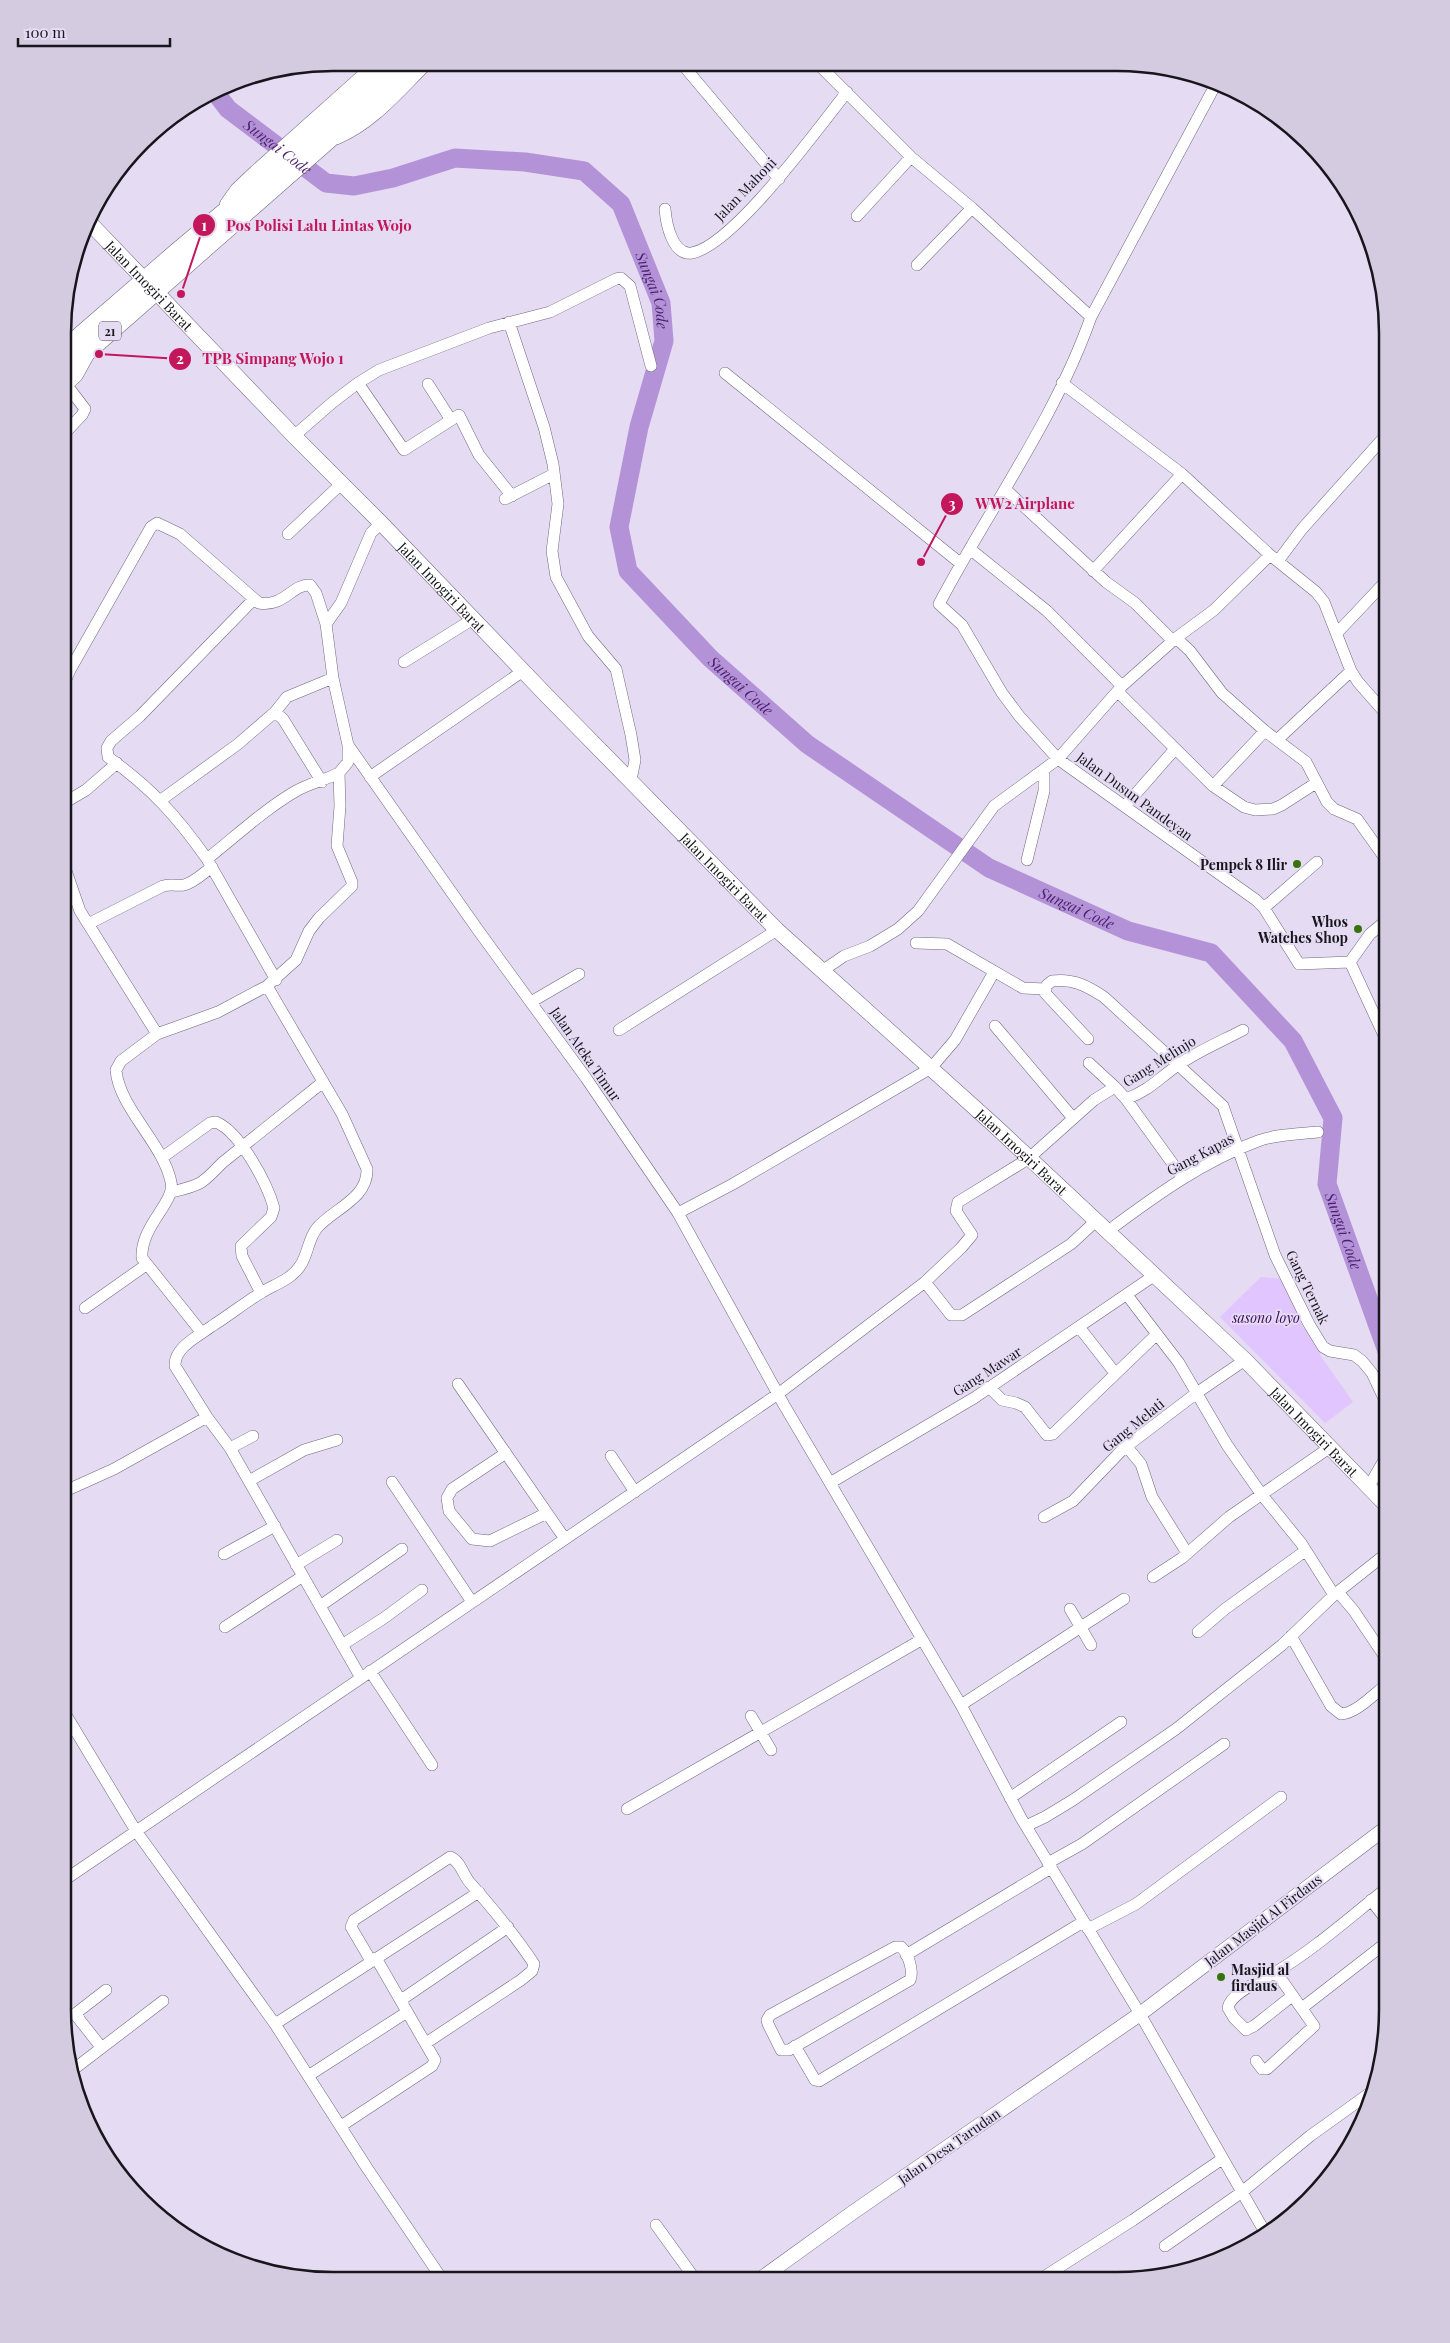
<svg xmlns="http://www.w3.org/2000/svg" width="1450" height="2343" viewBox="0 0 1450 2343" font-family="'Playfair Display',serif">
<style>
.green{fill:#e0c5ff}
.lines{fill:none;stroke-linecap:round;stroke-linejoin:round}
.river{stroke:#b392d7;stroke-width:19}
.minor-casing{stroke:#71687c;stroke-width:12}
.tertiary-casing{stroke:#71687c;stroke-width:15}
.secondary-casing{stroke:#71687c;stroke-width:16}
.trunk-casing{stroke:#71687c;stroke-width:19}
.minor{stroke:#fff;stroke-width:11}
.tertiary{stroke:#fff;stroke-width:14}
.secondary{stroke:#fff;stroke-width:15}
.trunk{stroke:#fff;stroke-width:18}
.poi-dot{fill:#36740b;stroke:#e5dbf2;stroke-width:2}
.labels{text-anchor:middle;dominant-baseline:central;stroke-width:4;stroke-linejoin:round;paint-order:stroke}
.shield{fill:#e5dbf2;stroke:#56505c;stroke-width:1}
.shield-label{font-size:12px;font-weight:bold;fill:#18151c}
.street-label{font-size:14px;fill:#18151c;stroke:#e5dbf2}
.poi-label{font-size:14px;font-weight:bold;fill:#18151c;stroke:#e5dbf2;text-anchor:end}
.park-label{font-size:14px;font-style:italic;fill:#3c0a5e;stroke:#e5dbf2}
.water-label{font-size:15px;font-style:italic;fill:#4b1e6f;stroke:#e5dbf2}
.rim{fill:none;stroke:#18151c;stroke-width:2.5}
.leader{fill:none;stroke:#c2185b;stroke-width:2}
.callout-dot{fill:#c2185b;stroke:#e5dbf2;stroke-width:2}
.mark-label{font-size:15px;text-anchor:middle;font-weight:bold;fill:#fff}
.callout-label{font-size:15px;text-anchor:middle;font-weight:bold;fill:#c2185b;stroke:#e5dbf2;stroke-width:4;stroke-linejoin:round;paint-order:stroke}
</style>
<rect width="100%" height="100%" fill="#e5dbf2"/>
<path class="green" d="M1261,1277L1282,1279L1288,1286L1303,1328L1314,1331L1320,1355L1353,1402L1325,1423L1220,1317Z"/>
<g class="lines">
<path class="river" id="s1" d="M215,92L228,109L326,183L354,186L393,178L455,158L525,162L584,171L621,204L661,303L664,341L639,427L619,527L628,571L710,658L807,744L989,868L1128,931L1211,953L1293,1041L1333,1118L1327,1184L1387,1351"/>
<g class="minor-casing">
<path id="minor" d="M682,64L779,179
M818,64L911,157L972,208L1091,317
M1217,82L1091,317C1055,419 989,509 939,604L962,625L1002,693L1020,717L1058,759L1256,900L1264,908L1299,964L1350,962
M665,209C666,222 672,256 692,253C734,245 819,127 847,92
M857,216L911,157
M917,265L972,208
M509,322L544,427L553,464L558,504L552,551L556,577L588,636L616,669L631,735L635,760L631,780
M725,373L960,563
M358,383L404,450L459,415L479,455L512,496
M1062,383L1182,474L1270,555L1316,592L1324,602L1351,671L1358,682L1387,715
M428,384L451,420
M65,433L82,415L85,409L66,384
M294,436L333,402L358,383L379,370L489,328L550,312L616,279L621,278L630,286L651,366
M1005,489L1106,582L1135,603L1173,641
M505,499L554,474
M288,534L341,484
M970,549L1047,611L1122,686
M1278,561L1302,529L1387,434
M1093,571L1182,474
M254,599L140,716L111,741L107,748L108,757C151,788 176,815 207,859C236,836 265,809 296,791C310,783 325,780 339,773
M1337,633L1387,580
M1176,638L1190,651L1222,693L1265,731L1306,762L1327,802L1334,809L1357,819L1387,861
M404,662L473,619
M70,670L151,527L157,523L180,534L259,603C285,607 292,584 310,585L316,593L326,624
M64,684L70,670L66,666
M1118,692L1213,786L1244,807L1255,810L1273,809L1282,805L1316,783
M275,712L287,697L333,678
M1277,740L1351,671
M348,745L478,930L586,1078L678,1213L784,1405L961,1705L1021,1818L1140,2014L1266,2234
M370,777L523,671
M1213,786L1265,731
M161,800L238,744L275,712L283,719L322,782
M64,803L86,790L117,763
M1125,806L1175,749
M207,859L276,980
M1027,860L1044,791V770
M64,865L80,911L157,1034L218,1012L267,986
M1264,908L1317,862
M88,924L163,886C171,884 177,886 184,885C195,882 203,873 212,867
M916,943L947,944L1023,988L1045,989
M1350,962L1387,1042
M1350,962L1370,934L1387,920
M822,971L844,956L870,946L898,929L918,911L994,806L1058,759L1122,686L1176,638L1214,610L1270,555
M531,1002L579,974
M995,1026L1073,1118
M619,1030L777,930
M157,1034L121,1061L116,1070C119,1108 163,1143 171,1182C176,1202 140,1226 142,1258L202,1333
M1088,1039L1045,993L1047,985L1052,981C1073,978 1087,986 1104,997L1223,1106L1275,1255L1309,1324L1323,1347L1330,1351L1354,1355L1362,1361L1372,1373L1387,1405
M1089,1063L1115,1087
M1126,1099L1183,1178
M163,1157L210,1123L216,1122C240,1132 267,1183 274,1208L271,1217L241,1246L242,1256L261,1293
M172,1192C201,1185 202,1184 222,1163L323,1082
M678,1213L733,1184L931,1068L955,1040L994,972
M1108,1231C1155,1196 1203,1161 1258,1141C1277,1134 1298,1134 1318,1132
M925,1282L961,1248L972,1235L956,1211L958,1202L1028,1159L1094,1100L1115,1087L1126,1099C1150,1090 1158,1079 1178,1065C1198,1051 1222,1041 1243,1030
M1127,1295L1179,1363L1227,1445L1262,1495L1301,1543L1334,1595
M85,1308L146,1265
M1079,1327L1115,1373
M458,1384L565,1539
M989,1387L1002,1400L1016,1403L1025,1407L1047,1435L1053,1434L1157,1334
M1127,1447L1141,1464L1152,1497L1187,1553
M230,1448L253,1436
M506,1453L452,1489L447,1498L449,1511L472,1539L490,1541L547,1513
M611,1456L635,1492
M249,1481L304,1450L337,1440
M392,1482L472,1602
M830,1483L974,1398L1155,1275
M1368,1488L1387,1455
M63,1492L114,1469L207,1417
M1044,1517L1073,1501L1123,1449L1198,1392L1245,1360
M224,1554L275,1526
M296,1565L337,1540
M1153,1577L1182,1558L1229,1517L1329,1448
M1338,1592L1354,1611L1387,1660
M320,1606L402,1549
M1070,1609L1091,1645
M225,1627L303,1576
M1198,1632L1225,1609L1305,1551
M1291,1636L1331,1706L1341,1714C1357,1713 1375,1693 1387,1684
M342,1645L384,1618L422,1590
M370,1671L432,1765
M361,1678L230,1448L207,1417L175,1366C174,1347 199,1336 212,1326C228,1316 243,1304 259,1294C273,1285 291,1280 300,1266C308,1255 308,1239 317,1228C333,1209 368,1199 367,1169L342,1114L267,986L296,960L309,931L319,918L352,886V882L337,846L340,806L339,773L348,762V745L333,678L326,624L341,603L371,533L381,523
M961,1705L1124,1599
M63,1710L136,1831L275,2024L367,2168L442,2279
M751,1716L771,1750
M1010,1798L1121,1722
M627,1809L921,1640
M1026,1826L1045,1817L1073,1800L1176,1729L1282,1645L1334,1595L1387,1553
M1048,1863L1082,1844L1224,1744
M63,1881L778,1394L925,1282L951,1315H962L1071,1244L1097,1220
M1371,1900L1387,1921
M1088,1929L1136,1904L1281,1797
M895,1947H901C908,1953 914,1971 910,1980L789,2050H781L768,2024L767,2020L770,2015Z
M906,1955L1051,1868
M371,1961L351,1927L354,1920L450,1857C461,1861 463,1876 471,1884C494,1910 515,1935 534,1964L532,1971L521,1980L426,2043
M1292,1996L1254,2026L1246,2030L1234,2018L1228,2008C1230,1993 1264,1979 1276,1972C1316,1948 1351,1916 1387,1888
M401,2000L508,1927
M1302,2008L1387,1942
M275,2024L479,1892
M795,2046L815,2080L819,2081L1083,1922
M101,2047L75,2014L106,1990
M1256,2061L1262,2069H1267L1314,2026L1276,1972
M74,2069L163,2001
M308,2076L407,2012
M341,2126L432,2066L435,2060L376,1958
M656,2225L695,2279
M1165,2246L1242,2192L1310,2136L1374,2090
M1039,2280L1133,2220L1222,2159"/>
</g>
<g class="tertiary-casing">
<path id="tertiary" d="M337,137C373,122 399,89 426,63
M227,204L237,190L256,172L378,63
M65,385L76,375L87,355
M759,2280L852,2213L1140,2014L1387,1827"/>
</g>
<g class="secondary-casing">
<g id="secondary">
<path id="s2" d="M88,221L294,436L381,523L548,697L777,930L995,1126L1245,1360L1387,1506"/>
</g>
</g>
<g class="trunk-casing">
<path id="trunk" d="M65,349L177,252L317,135L394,63
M65,371L401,76L413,63"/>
</g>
<use href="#minor" class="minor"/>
<use href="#tertiary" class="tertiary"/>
<use href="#secondary" class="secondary"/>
<use href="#trunk" class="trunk"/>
</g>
<g class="poi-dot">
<circle cx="1297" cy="864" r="5"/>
<circle cx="1358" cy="929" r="5"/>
<circle cx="1221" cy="1977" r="5"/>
</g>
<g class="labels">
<rect class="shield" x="99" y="321.5" width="22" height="19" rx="4"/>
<g class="shield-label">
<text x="110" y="331">21</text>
</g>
<g class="street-label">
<text transform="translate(745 189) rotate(-46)">Jalan Mahoni</text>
<text stroke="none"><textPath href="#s2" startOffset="89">Jalan Imogiri Barat</textPath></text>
<text stroke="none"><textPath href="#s2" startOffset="509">Jalan Imogiri Barat</textPath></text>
<text transform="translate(1135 796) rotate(36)">Jalan Dusun Pandeyan</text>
<text stroke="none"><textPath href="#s2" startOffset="914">Jalan Imogiri Barat</textPath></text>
<text transform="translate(586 1054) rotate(55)">Jalan Ateka Timur</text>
<text transform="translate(1159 1061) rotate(-32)">Gang Melinjo</text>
<text stroke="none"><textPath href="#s2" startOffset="1319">Jalan Imogiri Barat</textPath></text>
<text transform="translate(1200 1154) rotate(-28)">Gang Kapas</text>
<text transform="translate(1308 1287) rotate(64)">Gang Ternak</text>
<text transform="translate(987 1371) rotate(-33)">Gang Mawar</text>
<text transform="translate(1133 1425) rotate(-39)">Gang Melati</text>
<text stroke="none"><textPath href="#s2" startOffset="1724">Jalan Imogiri Barat</textPath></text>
<text transform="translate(1263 1920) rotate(-37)">Jalan Masjid Al Firdaus</text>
<text transform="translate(949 2146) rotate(-35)">Jalan Desa Tarudan</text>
</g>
<g class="poi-label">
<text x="1287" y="864">Pempek 8 Ilir</text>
<text x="1348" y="921">Whos<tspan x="1348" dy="16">Watches Shop</tspan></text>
<text x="1231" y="1969" text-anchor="start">Masjid al<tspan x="1231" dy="16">firdaus</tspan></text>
</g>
<g class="park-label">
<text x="1266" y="1317">sasono loyo</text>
</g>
<g class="water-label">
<text stroke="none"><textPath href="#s1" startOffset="84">Sungai Code</textPath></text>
<text stroke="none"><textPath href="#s1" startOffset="549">Sungai Code</textPath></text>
<text stroke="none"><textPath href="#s1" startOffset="999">Sungai Code</textPath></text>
<text stroke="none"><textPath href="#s1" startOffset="1404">Sungai Code</textPath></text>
<text stroke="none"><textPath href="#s1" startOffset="1869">Sungai Code</textPath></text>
</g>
</g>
<path d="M0 0H1450V2343H0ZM333 71H1117A262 262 0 0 1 1379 333V2010A262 262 0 0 1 1117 2272H333A262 262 0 0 1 71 2010V333A262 262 0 0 1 333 71Z" fill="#d5cbe1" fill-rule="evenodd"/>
<path class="rim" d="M333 71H1117A262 262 0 0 1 1379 333V2010A262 262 0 0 1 1117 2272H333A262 262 0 0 1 71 2010V333A262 262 0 0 1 333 71Z"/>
<path class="leader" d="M181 294L204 225M99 354L180 359M921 562L952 504"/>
<g class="callout-dot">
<circle cx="181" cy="294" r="5"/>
<circle cx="99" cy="354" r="5"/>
<circle cx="921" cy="562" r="5"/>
<circle cx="204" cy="225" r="12"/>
<circle cx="180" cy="359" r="12"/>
<circle cx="952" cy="504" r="12"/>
</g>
<g class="mark-label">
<text x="204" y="231">1</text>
<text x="180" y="364">2</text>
<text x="952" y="509">3</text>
</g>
<g class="callout-label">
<text x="319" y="231">Pos Polisi Lalu Lintas Wojo</text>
<text x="273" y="364">TPB Simpang Wojo 1</text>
<text x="1025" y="509">WW2 Airplane</text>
</g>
<path d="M18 38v8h152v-8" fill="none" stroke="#18151c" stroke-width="2.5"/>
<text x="25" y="38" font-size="15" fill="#18151c" stroke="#e5dbf2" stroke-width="4" paint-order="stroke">100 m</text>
</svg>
